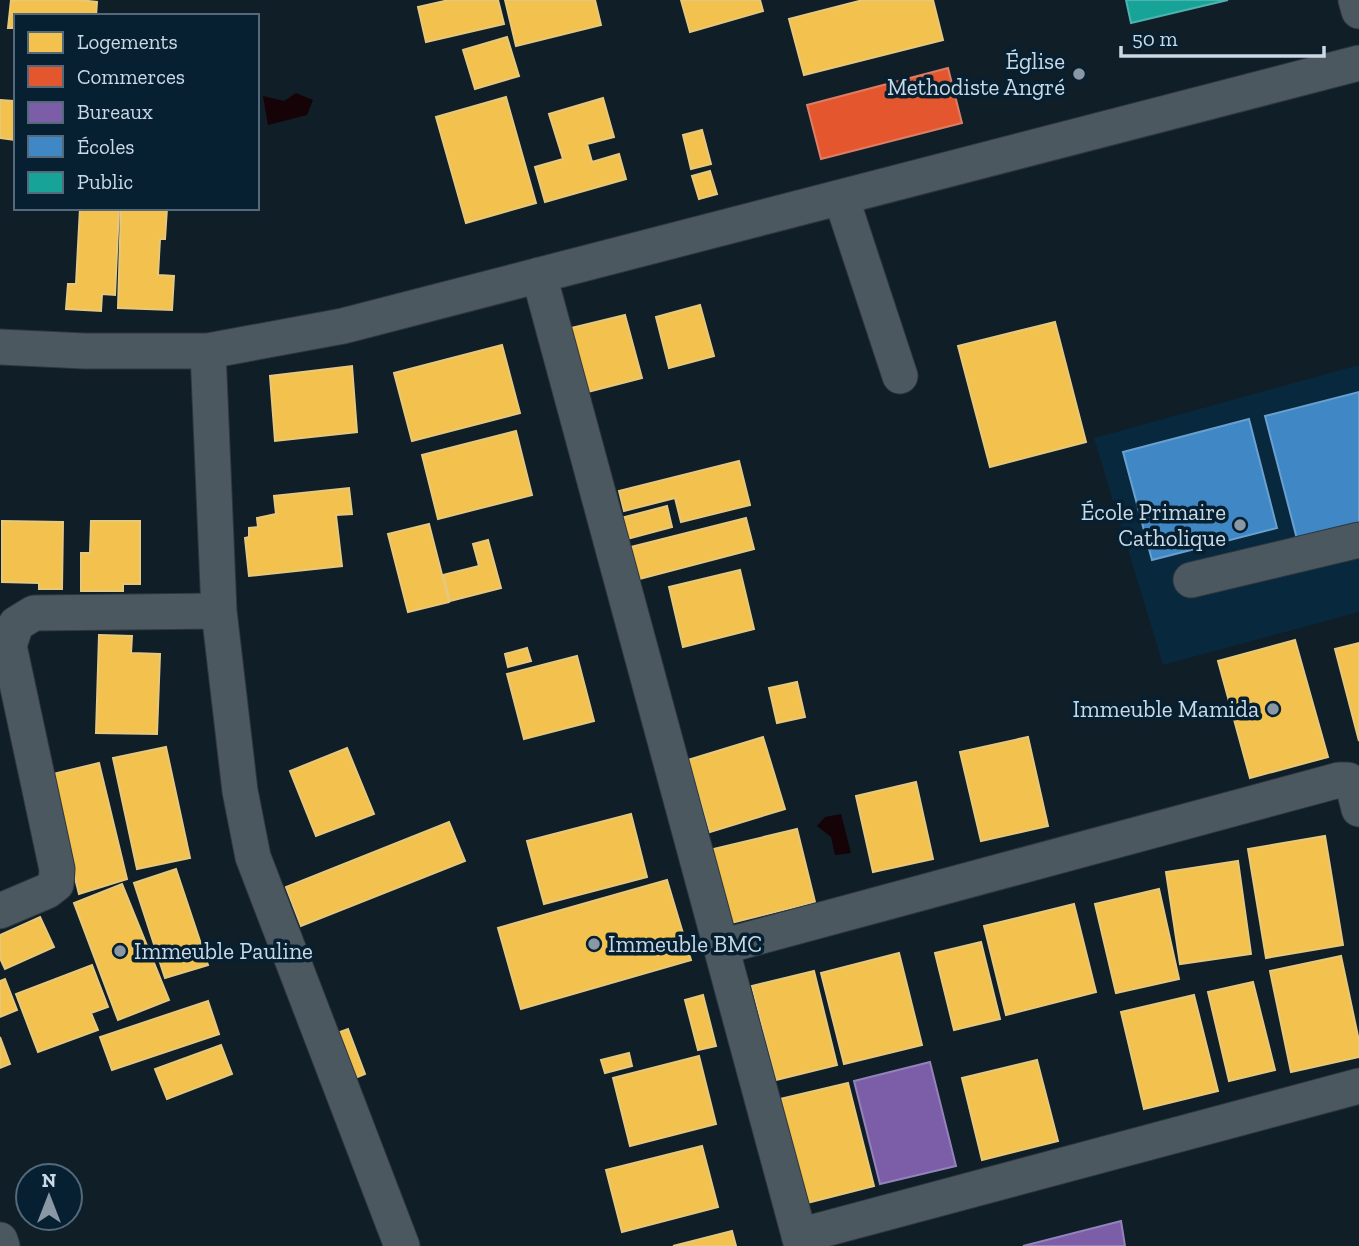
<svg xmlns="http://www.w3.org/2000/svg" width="1359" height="1246" viewBox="0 0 1359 1246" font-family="'Zilla Slab',serif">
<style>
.built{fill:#08283e}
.water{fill:#160307}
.homes{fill:#f2c14e;stroke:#e6c87c;stroke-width:2}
.shops{fill:#e4572e;stroke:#dc7e65;stroke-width:2}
.offices{fill:#7b5ea7;stroke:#9383ba;stroke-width:2}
.schools{fill:#3f88c5;stroke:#69a0cf;stroke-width:2}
.public{fill:#17a398;stroke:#4db3af;stroke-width:2}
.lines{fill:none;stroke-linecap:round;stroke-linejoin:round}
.minor-casing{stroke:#2e3740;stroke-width:37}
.minor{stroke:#4c5860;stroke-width:35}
.poi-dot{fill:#8998a4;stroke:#062032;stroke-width:2.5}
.labels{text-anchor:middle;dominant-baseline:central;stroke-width:7;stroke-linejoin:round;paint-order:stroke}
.poi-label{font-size:23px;fill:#cad9e6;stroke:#062032;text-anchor:end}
</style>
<rect width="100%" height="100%" fill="#101e28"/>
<path class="built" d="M1359,365V612L1163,665L1094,438Z"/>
<path class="water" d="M296,93L313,100L307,115L268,125L263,96L284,101Z
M841,814L851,853L835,855L831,837L817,826L825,817Z"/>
<path class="homes" d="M11,0H80L97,2L96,16H16V28H8Z
M449,0H498L504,24L426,42L418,7Z
M505,0H595L601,25L516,46Z
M681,0H760L763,11L690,32Z
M863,0H933L943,40L804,75L789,19Z
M507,37L519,76L475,89L463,50Z
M16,82V140L0,138V100L14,101Z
M506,97L536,203L466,223L436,117Z
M603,98L614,137L587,144L592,162L619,154L626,179L545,202L535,167L563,159L549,114Z
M702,130L711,164L691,169L683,135Z
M710,171L717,194L699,199L692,176Z
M80,208H119L115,295L102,294L101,311L66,309L68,284H76Z
M121,208H167L165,239H160L158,275L174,276L172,310L118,308Z
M700,305L714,356L669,368L656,317Z
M625,315L642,378L576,395L559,331Z
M1055,322L1086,442L990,467L958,346Z
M502,345L520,413L412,441L394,373Z
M352,366L357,432L275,441L270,376Z
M516,431L532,495L438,519L422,455Z
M739,461L750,505L681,522L675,498L624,511L619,491Z
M349,488L352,514L336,515L342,566L249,576L245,538L249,537V528L258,527L257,518L276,514L274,496Z
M667,506L672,527L627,539L621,518Z
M746,518L754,549L624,583L615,551Z
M2,521L63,522L62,589H39V583L2,582Z
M91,521H140V584H123V591H81V553H90Z
M429,524L449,602L408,612L388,534Z
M488,540L501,588L450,601L443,575L479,566L473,544Z
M740,570L754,629L683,647L669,587Z
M99,635L132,636L131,653L160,654L157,734L96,733Z
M1295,640L1328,757L1250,778L1218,661Z
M1359,643V741L1335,649Z
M527,648L531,661L508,667L505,654Z
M577,656L594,721L524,739L507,674Z
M797,682L805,717L777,723L769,688Z
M763,737L785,809L710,832L688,760Z
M1028,737L1048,826L981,841L960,752Z
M166,747L190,858L137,869L113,758Z
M347,748L374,814L316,836L290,771Z
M99,763L127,879L79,894L49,775Z
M916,782L933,859L873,872L856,796Z
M631,814L647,877L544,904L527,841Z
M449,822L465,861L301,926L286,887Z
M797,829L815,902L719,926L701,852Z
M1325,836L1343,945L1266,958L1248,849Z
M1238,861L1251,954L1180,964L1166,872Z
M176,869L208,965L165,978L134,883Z
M667,880L691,960L521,1009L498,928Z
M122,884L169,1000L118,1020L74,903Z
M1159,889L1179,979L1116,993L1095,904Z
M1074,904L1096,992L1006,1015L984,926Z
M40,917L54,947L5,969L0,958V935Z
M981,942L1000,1019L954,1030L935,953Z
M899,953L922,1045L844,1064L821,973Z
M1341,956L1359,1041V1057L1291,1072L1270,971Z
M92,965L108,1007L91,1013L98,1030L38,1052L16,994Z
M814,971L837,1065L776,1080L752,986Z
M5,979L17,1010L0,1017V981Z
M1253,982L1275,1070L1229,1081L1208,992Z
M703,995L716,1046L698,1050L685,1000Z
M1194,995L1218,1091L1144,1109L1121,1012Z
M208,1001L219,1034L112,1070L100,1037Z
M348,1029L365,1074L343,1083L326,1037Z
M0,1037L10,1064L0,1068Z
M221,1045L232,1074L167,1099L155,1069Z
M629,1053L632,1066L605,1073L601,1060Z
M699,1056L716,1124L630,1146L613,1078Z
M1037,1060L1058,1141L982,1160L962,1078Z
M848,1083L874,1186L807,1203L780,1099Z
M702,1146L718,1207L622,1232L606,1170Z
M732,1231L736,1246H673Z"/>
<path class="shops" d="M948,68L962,123L821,159L807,105Z"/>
<path class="offices" d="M930,1062L956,1166L880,1184L854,1081Z
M1121,1221L1125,1246H1023Z"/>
<path class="schools" d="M1359,392V523L1297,539L1265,416Z
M1249,419L1277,528L1152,560L1123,452Z"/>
<path class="public" d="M1126,0H1228L1131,23Z"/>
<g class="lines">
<g class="minor-casing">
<path id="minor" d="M1356,0L1359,11
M841,197L900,376
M539,275L802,1246
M0,347L85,351H208L343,326L1359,63
M208,351L219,611L240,791L253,857L402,1246
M1191,580L1359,540
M0,911L47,891L56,884L57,869L9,646L16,624L34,613L219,611
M721,947L1339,780H1348L1353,785L1359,809
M799,1236L1359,1086
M0,1240L2,1246"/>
</g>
<use href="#minor" class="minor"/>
</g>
<g class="poi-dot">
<circle cx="1079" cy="74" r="7"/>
<circle cx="1240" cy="525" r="7"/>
<circle cx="1273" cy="709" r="7"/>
<circle cx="594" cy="944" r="7"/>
<circle cx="120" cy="951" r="7"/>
</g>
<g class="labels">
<g class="poi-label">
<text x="1065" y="61">Église<tspan x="1065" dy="26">Methodiste Angré</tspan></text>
<text x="1226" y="512">École Primaire<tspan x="1226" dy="26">Catholique</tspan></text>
<text x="1259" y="709">Immeuble Mamida</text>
<text x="608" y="944" text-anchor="start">Immeuble BMC</text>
<text x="134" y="951" text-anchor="start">Immeuble Pauline</text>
</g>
</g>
<rect x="14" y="14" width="245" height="196" fill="#062032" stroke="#546a7a" stroke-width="2"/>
<rect x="28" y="32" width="35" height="21" fill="#f2c14e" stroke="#546a7a" stroke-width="2"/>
<text x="77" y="49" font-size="21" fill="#cad9e6">Logements</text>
<rect x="28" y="66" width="35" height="21" fill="#e4572e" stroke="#546a7a" stroke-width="2"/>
<text x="77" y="84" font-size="21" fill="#cad9e6">Commerces</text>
<rect x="28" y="102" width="35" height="21" fill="#7b5ea7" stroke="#546a7a" stroke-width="2"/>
<text x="77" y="119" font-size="21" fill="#cad9e6">Bureaux</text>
<rect x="28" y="136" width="35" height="21" fill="#3f88c5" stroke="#546a7a" stroke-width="2"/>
<text x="77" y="154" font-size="21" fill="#cad9e6">Écoles</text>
<rect x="28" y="172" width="35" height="21" fill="#17a398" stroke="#546a7a" stroke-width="2"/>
<text x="77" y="189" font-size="21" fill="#cad9e6">Public</text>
<g transform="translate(49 1197)"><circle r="33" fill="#062032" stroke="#546a7a" stroke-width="2"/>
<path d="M0-5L12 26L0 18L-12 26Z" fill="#8998a4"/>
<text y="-10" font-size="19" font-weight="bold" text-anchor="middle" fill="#cad9e6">N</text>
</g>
<path d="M1121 46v10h203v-10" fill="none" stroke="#cad9e6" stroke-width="3.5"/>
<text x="1132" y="46" font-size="21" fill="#cad9e6" stroke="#062032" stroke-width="5" paint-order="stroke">50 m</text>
</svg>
